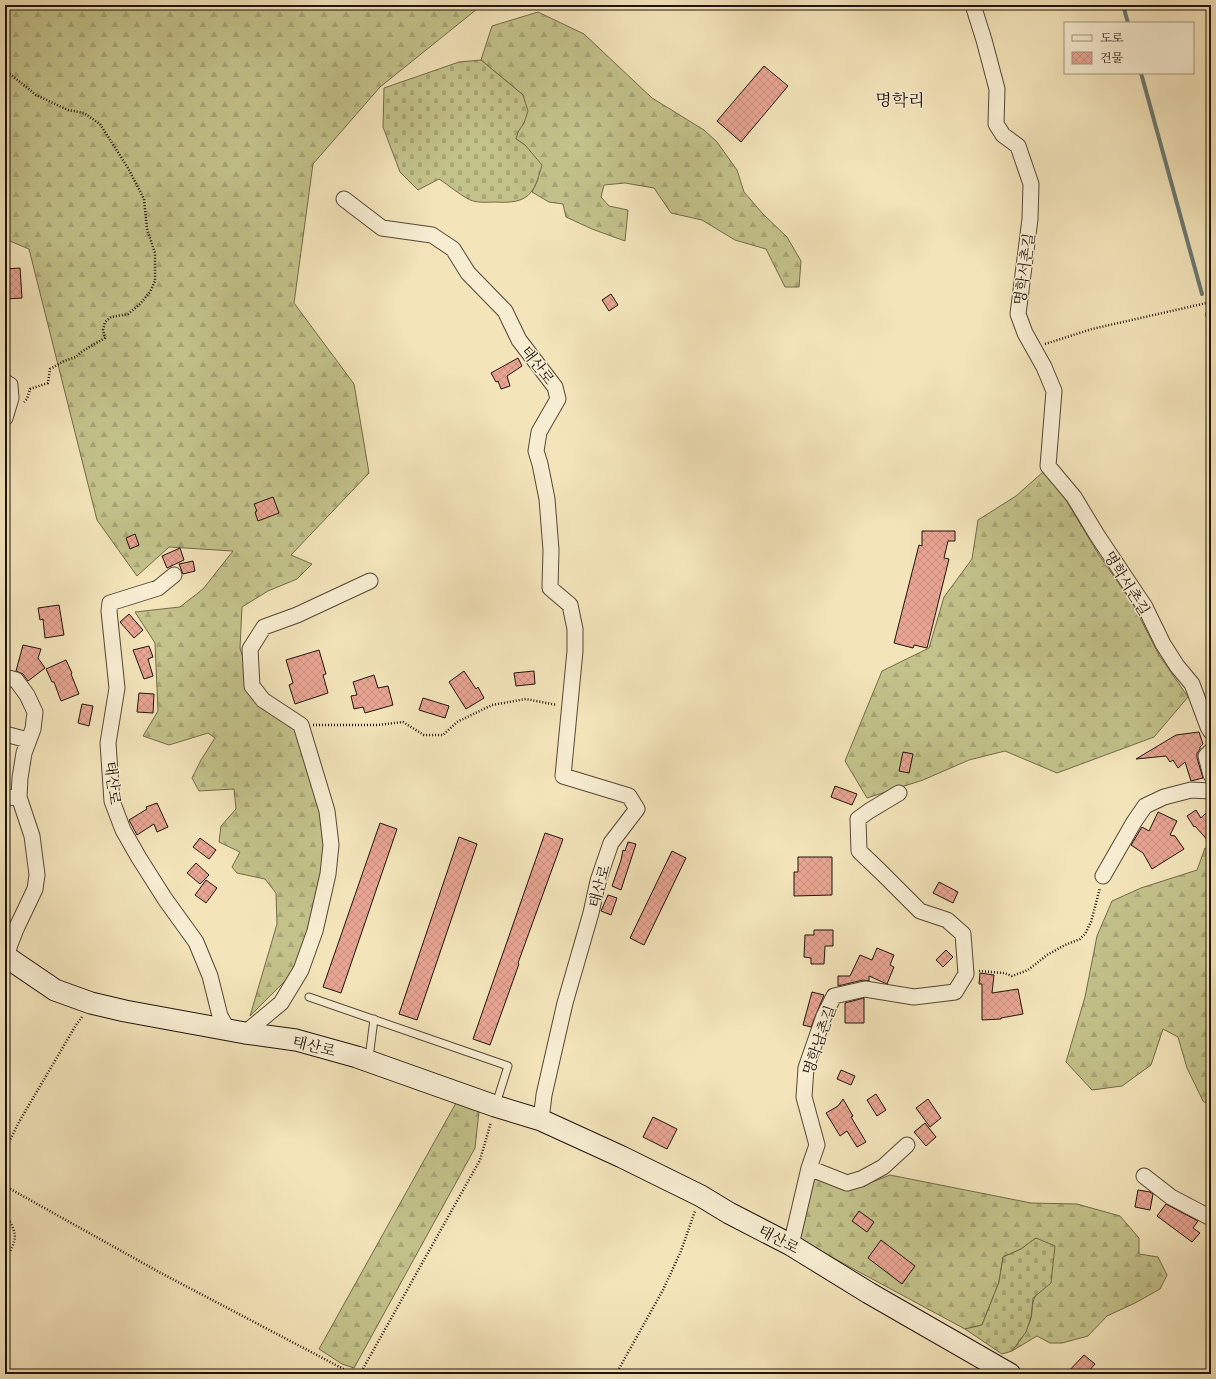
<svg xmlns="http://www.w3.org/2000/svg" width="1216" height="1379" viewBox="0 0 1216 1379" font-family="'EB Garamond','Noto Serif KR',serif">
<style>
.forest{fill:url(#forest-firs);stroke:#726a4a}
.cemetery{fill:url(#cemetery-stones);stroke:#726a4a}
.lines{fill:none;stroke-linecap:round;stroke-linejoin:round}
.stream{stroke:#6c7972;stroke-width:4}
.building{fill:url(#building-cross-hatch);stroke:#21130a}
.lane-casing{stroke:#564736;stroke-width:9}
.street-casing{stroke:#564736;stroke-width:17}
.secondary-casing{stroke:#21130a;stroke-width:23}
.path{stroke:#21130a;stroke-width:2.5;stroke-dasharray:1 2;stroke-linecap:butt}
.lane{stroke:#f7edd2;stroke-width:7}
.street{stroke:#f7edd2;stroke-width:15}
.secondary{stroke:#f7edd2;stroke-width:21}
.labels{text-anchor:middle;dominant-baseline:central;stroke-width:3;stroke-linejoin:round;paint-order:stroke}
.street-label{font-size:15px;fill:#21130a;stroke:#f7edd2}
.quarter-label{font-size:17px;fill:#21130a;stroke:#f7edd2}
</style>
<defs>
<pattern id="forest-firs" width="22" height="20" patternUnits="userSpaceOnUse"><rect width="22" height="20" fill="#c3c28a"/><path d="M5 1l3.5 6h-7zM16 11l3.5 6h-7z" fill="#a7a676"/></pattern>
<pattern id="cemetery-stones" width="16" height="16" patternUnits="userSpaceOnUse"><rect width="16" height="16" fill="#c3c28a"/><path d="M2 7V4a2 2 0 0 1 4 0v3zM10 15v-3a2 2 0 0 1 4 0v3z" fill="#a7a676"/></pattern>
<pattern id="building-cross-hatch" width="8" height="8" patternUnits="userSpaceOnUse"><rect width="8" height="8" fill="#e8a593"/><path d="M0 0l8 8M0 8l8-8" fill="none" stroke="#c78d7d"/></pattern>
</defs>
<rect width="100%" height="100%" fill="#f3e4ba"/>
<filter id="stains"><feTurbulence type="fractalNoise" baseFrequency=".005" numOctaves="4"/><feColorMatrix values="0 0 0 0 .2 0 0 0 0 .09 0 0 0 0 .02 0 0 0 .5 -.17"/></filter>
<radialGradient id="worn" r=".72"><stop offset=".6" stop-color="#630" stop-opacity="0"/><stop offset="1" stop-color="#630" stop-opacity=".3"/></radialGradient>
<path class="forest" d="M5,5H482L380,87L313,164L294,303L354,384L369,473L291,555L312,564L297,579L268,591L242,607L240,648L243,658L248,689L298,730L320,804L326,840L312,925L296,967L285,981L250,1016L277,924L276,893L265,879L237,873L232,867L240,852L219,842L221,826L236,809L234,789L199,791L192,778L201,760L215,738L208,733L169,745L143,736L158,711L155,643L135,612L180,607L203,589L233,551L169,547L137,576L97,520L29,249L5,239Z
M538,12L584,34L652,98L704,130L717,142L737,170L744,192L763,214L787,237L801,261L799,287H785L766,249L735,240L702,220L671,213L654,188L625,183L604,185L601,197L609,206L628,210L625,241L592,229L566,217L563,204L549,202L532,192L538,179L525,145L516,139L518,131L524,123L523,95L481,60L492,26Z
M1043,472L1061,492L1099,555L1133,604L1159,655L1188,697L1154,737L1057,773L1005,751L969,760L923,780L867,798L845,761L882,671L929,648L944,597L972,559L978,520L1016,496Z
M1205,848L1211,851V1107L1203,1101L1187,1068L1178,1037L1163,1029L1151,1065L1122,1086L1092,1090L1066,1062L1085,997L1097,936L1112,901L1141,888L1197,870Z
M456,1103L479,1111L475,1148L354,1368L342,1364L319,1349Z
M812,1173L851,1190L890,1175L1031,1203L1077,1204L1120,1216L1139,1238V1254L1158,1257L1167,1275L1160,1289L1135,1303L1107,1316L1088,1336L1062,1343H1050L1037,1336L1012,1351C1020,1341 1027,1331 1031,1318C1033,1310 1031,1301 1037,1294L1036,1238L1021,1249L1003,1257L999,1282L982,1325L965,1329L800,1240Z"/>
<path class="cemetery" d="M481,60L523,95L528,111L524,123L518,132L516,139L525,145L542,165C534,195 528,204 495,202C488,202 480,203 473,201C465,199 447,184 439,179L418,190L400,172L383,127L384,88L459,62Z
M1036,1238L1055,1246L1051,1283L1033,1298L1031,1317L1026,1332L1012,1351L1002,1354L965,1329L982,1325L999,1282L1003,1257L1021,1249Z"/>
<g class="lines">
<path class="stream" d="M1123,5L1128,23
M1141,73L1202,294
M1207,314L1211,328"/>
</g>
<path class="building" d="M764,66L788,86L741,142L717,121Z
M20,268L22,298L6,299L5,269Z
M611,294L618,305L609,311L602,300Z
M518,358L522,366L507,376L510,386L501,389L498,381L496,382L491,373Z
M273,497L279,513L258,521L255,512L257,511L254,504Z
M922,531H955V541H948L944,558L949,559L927,648L914,645L913,648L894,643L919,545L922,546Z
M135,534L139,545L130,549L126,538Z
M180,548L184,560L167,568L162,556Z
M193,561L195,571L183,574L179,564Z
M59,605L64,635L45,638L43,619L40,620L38,608Z
M129,614L143,630L134,638L120,622Z
M23,645L41,649L38,658L45,668L28,681L23,674L16,671Z
M149,646L153,657L148,659L153,676L144,679L133,650Z
M319,650L326,674L323,675L328,693L295,704L289,685L293,683L286,660Z
M66,660L72,673L71,674L79,694L61,701L54,682H52L46,669Z
M464,671L476,689L478,687L484,698L466,709L449,682Z
M534,671L535,684L516,686L514,673Z
M374,675L378,688L388,686L393,705L365,713L363,707L354,709L351,696L357,695L353,682Z
M139,693L154,694L153,713L137,712Z
M423,698L449,706L445,718L419,710Z
M82,704L93,706L89,726L78,723Z
M1199,732L1203,744L1200,747V749L1197,753V758L1203,778L1191,781L1185,762L1178,768L1173,760L1170,762L1166,756L1136,759L1176,735Z
M903,752L913,754L909,773L899,771Z
M835,786L857,794L852,805L831,797Z
M157,803L168,827L157,832L154,824L137,835L129,820L147,809L146,807Z
M1211,808V827L1208,829L1211,834V842L1210,843L1195,826L1194,827L1187,816L1196,810L1201,818Z
M1158,812L1177,821L1170,835L1175,836L1184,849L1152,869L1143,853L1131,845L1142,827L1149,831Z
M380,823L397,829L341,993L323,987Z
M545,833L563,839L518,963L519,964L490,1045L473,1039Z
M459,837L477,844L417,1020L399,1014Z
M200,838L216,850L209,859L193,847Z
M628,842L636,844L621,890L612,886L621,860L623,850L625,851Z
M672,851L686,858L644,945L630,938Z
M798,857H832V895L794,896V872H798Z
M196,863L209,875L200,884L187,873Z
M206,880L217,888L206,903L195,895Z
M939,882L958,892L953,903L933,893Z
M608,895L617,898L611,915L601,911Z
M814,930H833V946H825L824,964H811V958L804,957L805,935H814Z
M877,948L894,955L890,965L894,967L887,984L869,976V981L863,980L838,986V976H850L860,955L872,960Z
M946,950L953,957L943,967L936,960Z
M980,973L994,975L992,993L1018,989L1023,1014L1001,1018V1019L982,1020V984H979Z
M812,992L824,995L811,1027L803,1025Z
M864,998V1023H845V1003Z
M841,1070L855,1076L851,1085L837,1079Z
M876,1094L886,1110L877,1116L867,1100Z
M843,1099L853,1116L851,1117L866,1142L857,1147L847,1131L840,1136L826,1113L838,1106Z
M928,1099L941,1118L930,1127L916,1108Z
M653,1117L677,1129L667,1149L643,1137Z
M925,1123L936,1137L926,1146L914,1132Z
M1138,1190L1150,1192L1153,1194L1150,1210L1135,1207Z
M1166,1204L1198,1221L1193,1228L1200,1233L1192,1242L1157,1216Z
M859,1211L874,1222L867,1232L852,1221Z
M881,1240L915,1266L902,1284L868,1258Z
M1084,1355L1095,1364L1086,1374H1066Z"/>
<g class="lines">
<g class="lane-casing">
<path id="lane" d="M309,997L508,1066L496,1104
M369,1058L374,1019"/>
</g>
<g class="street-casing">
<path id="street" d="M973,5L984,40L997,89L996,124L1003,135L1018,146L1031,184L1030,219L1018,314L1025,333L1044,367L1054,391L1048,466L1074,497L1097,535L1145,607L1163,644L1177,666L1192,684L1208,727L1211,732
M344,199L382,228L432,235L453,249L468,273L505,311L519,340L555,387L558,399L539,432L536,451L540,464L547,499L551,550L550,588L570,605L575,629V651L563,776L629,796L637,809L611,843L598,881L591,913L565,1003L554,1051L544,1095L541,1120
M5,382L10,385L11,398L5,418
M174,575L158,588L110,603L109,611L117,688L108,743L112,801L123,830L139,858L165,899L196,942L210,976L220,1016L228,1030
M5,677L16,680L27,695L35,712L33,729L24,753L20,778L19,797L32,836L37,875L35,889L16,929L9,947L8,958
M5,734L28,740
M1211,751L1206,756L1211,775
M5,798L19,797
M1103,876L1134,822L1145,806L1164,797L1191,790L1211,791
M245,1033L281,1003L301,970L315,931L328,874L331,845L327,811L301,725L263,700L252,686L250,649L264,627L297,615L370,581
M809,1168L847,1183L861,1179L883,1167L907,1145
M1144,1176L1171,1197L1211,1218
M791,1245L809,1168L817,1145L804,1097L806,1068L824,1016L834,996L865,989L914,997L955,992L966,974L963,934L947,920L920,911L881,872L859,851L858,819L869,811L899,793"/>
</g>
<g class="secondary-casing">
<path id="secondary" d="M5,956L55,990L91,1003L125,1011L245,1033L296,1040L357,1057L495,1106L541,1120L622,1157L701,1196L729,1213L791,1245L869,1293L1010,1374"/>
</g>
<path class="path" d="M5,70L36,95L68,110L84,113L100,124L128,168L144,199L147,229L155,253V281L150,292L140,304L128,314L111,317L105,322L103,330L105,338L81,352L76,357L64,361L50,369L48,383L30,389L27,399L24,402
M1045,344L1092,329L1211,302
M313,725H378L403,722L424,735H443L457,722L492,705L526,699L557,705
M979,971L1004,973L1012,976L1028,970L1047,955L1065,945L1080,939L1085,934L1091,922L1100,888
M5,1150L19,1122L76,1025L82,1017
M5,1186L159,1272L353,1374
M5,1214C19,1235 17,1239 5,1260
M360,1374L480,1160L491,1122
M616,1374L663,1290L681,1251L695,1211"/>
<use href="#lane" class="lane"/>
<use href="#street" class="street"/>
<use href="#secondary" class="secondary"/>
</g>
<g class="labels">
<g class="street-label">
<text transform="translate(1024 269) rotate(-82)">명학서촌길</text>
<text transform="translate(538 365) rotate(53)">태산로</text>
<text transform="translate(1127 583) rotate(58)">명학서촌길</text>
<text transform="translate(113 783) rotate(83)">태산로</text>
<text transform="translate(599 886) rotate(-75)">태산로</text>
<text transform="translate(819 1040) rotate(-71)">명학남촌길</text>
<text transform="translate(314 1046) rotate(14)">태산로</text>
<text transform="translate(779 1239) rotate(28)">태산로</text>
</g>
<g class="quarter-label">
<text x="900" y="100">명학리</text>
</g>
</g>
<rect width="1216" height="1379" fill="none" stroke="#f3e4ba" stroke-width="20"/>
<rect x="6" y="6" width="1204" height="1367" fill="none" stroke="#21130a" stroke-width="2"/>
<rect x="10" y="10" width="1196" height="1359" fill="none" stroke="#21130a"/>
<rect x="1064" y="22" width="130" height="52" fill="#f7edd2" stroke="#a19682"/>
<rect x="1072" y="35" width="20" height="6" fill="#f7edd2" stroke="#a19682"/>
<text x="1100" y="42" font-size="12" fill="#21130a">도로</text>
<rect x="1072" y="52" width="20" height="12" fill="url(#building-cross-hatch)" stroke="#a19682"/>
<text x="1100" y="62" font-size="12" fill="#21130a">건물</text>
<rect width="100%" height="100%" filter="url(#stains)"/>
<rect width="100%" height="100%" fill="url(#worn)"/>
</svg>
